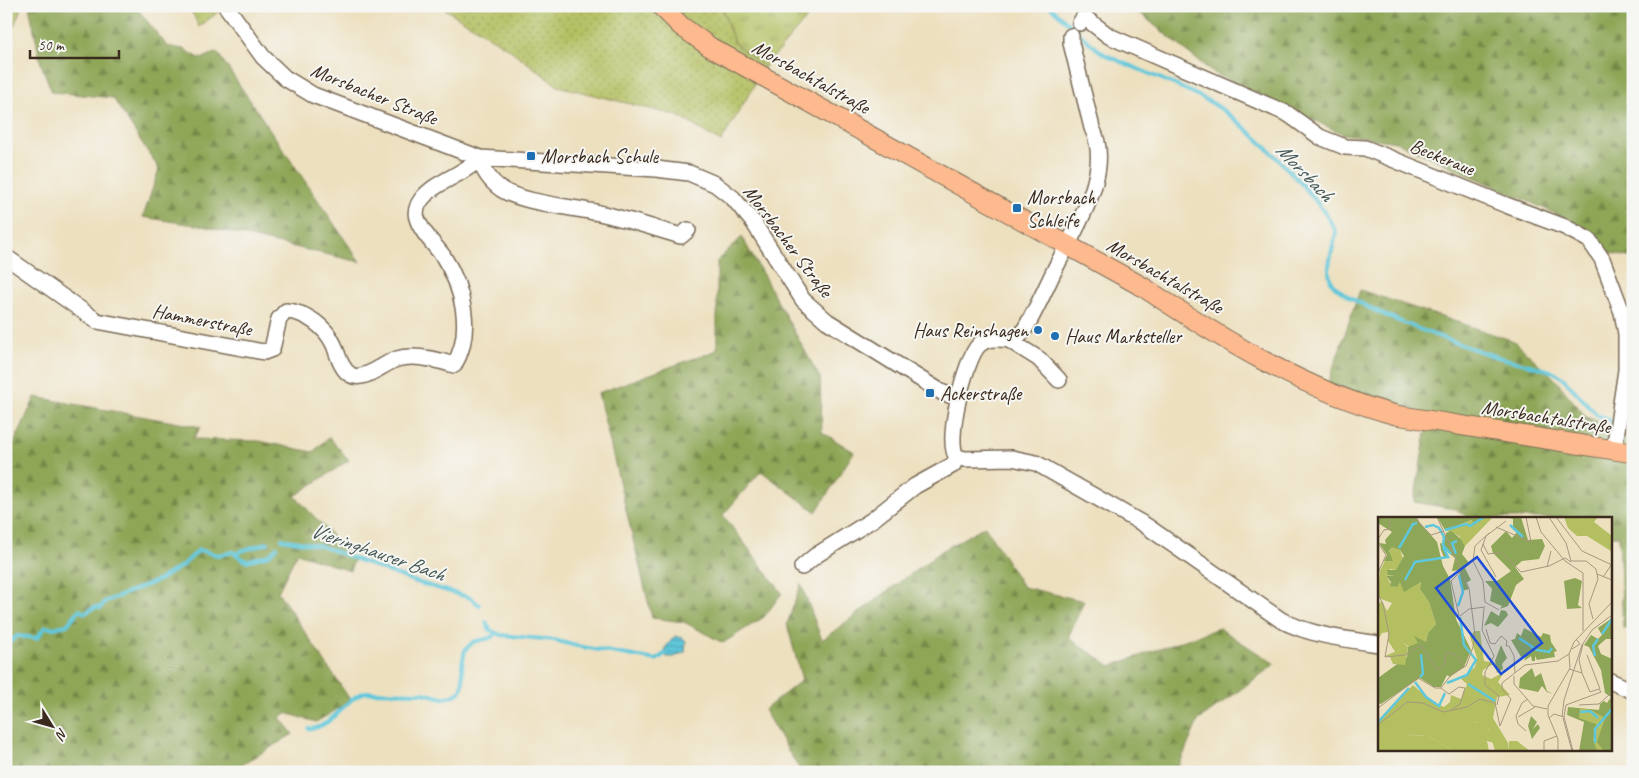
<svg xmlns="http://www.w3.org/2000/svg" width="1639" height="778" viewBox="0 0 1639 778" font-family="Caveat,sans-serif">
<style>
.grass{fill:url(#grass-tufts);stroke:#777440}
.forest{fill:url(#forest-firs);stroke:#64683a}
.park{fill:url(#park-dots);stroke:#777440}
.water{fill:url(#water-rules);stroke:#4d787c}
.lines{fill:none;stroke-linecap:round;stroke-linejoin:round}
.stream{stroke:#5fc7db;stroke-width:4}
.minor-casing{stroke:#796a56;stroke-width:18}
.major-casing{stroke:#796a56;stroke-width:21}
.minor{stroke:#fff;stroke-width:15}
.major{stroke:#fcba8e;stroke-width:19}
.poi-dot{fill:#1f6fb2;stroke:#f6f6f2;stroke-width:2}
.labels{text-anchor:middle;dominant-baseline:central;stroke-width:4;stroke-linejoin:round;paint-order:stroke}
.street-label{font-size:20px;fill:#3b2a1e;stroke:#f6f6f2}
.poi-label{font-size:20px;fill:#3b2a1e;stroke:#f6f6f2;text-anchor:start}
.water-label{font-size:21px;font-style:italic;fill:#465957;stroke:#f6f6f2}
.inset-river{fill:none;stroke:#5fc7db;stroke-width:2.5}
.inset-road{fill:none;stroke:#a6977f;stroke-width:1}
.view{fill:#1d4ed8;fill-opacity:0.15;stroke:#1d4ed8;stroke-width:2.5}
.inset-edge{fill:none;stroke:#3b2a1e;stroke-width:2.5}
</style>
<defs>
<pattern id="grass-tufts" width="24" height="20" patternUnits="userSpaceOnUse" patternTransform="scale(1.25)"><rect width="24" height="20" fill="#b3bf61"/><path d="M3 7l-1-3M5 7V3M7 7l1-3M15 17l-1-3M17 17v-4M19 17l1-3" fill="none" stroke="#939b4f"/></pattern>
<pattern id="forest-firs" width="22" height="20" patternUnits="userSpaceOnUse" patternTransform="scale(1.25)"><rect width="22" height="20" fill="#8ea657"/><path d="M5 1l3.5 6h-7zM16 11l3.5 6h-7z" fill="#758747"/></pattern>
<pattern id="park-dots" width="8" height="8" patternUnits="userSpaceOnUse" patternTransform="scale(1.25)"><rect width="8" height="8" fill="#b3bf61"/><path d="M2 2h.1M6 6h.1" fill="none" stroke="#939b4f" stroke-width="1.8" stroke-linecap="round"/></pattern>
<pattern id="water-rules" width="6" height="5" patternUnits="userSpaceOnUse" patternTransform="scale(1.25)"><rect width="6" height="5" fill="#5fc7db"/><path d="M0 2.5h6" fill="none" stroke="#50a2b1"/></pattern>
</defs>
<rect width="100%" height="100%" fill="#f6f6f2"/>
<filter id="ink" filterUnits="userSpaceOnUse"><feTurbulence type="fractalNoise" baseFrequency=".02" numOctaves="2"/><feDisplacementMap in="SourceGraphic" scale="10" xChannelSelector="R" yChannelSelector="G"/><feConvolveMatrix kernelMatrix="1 2 1 2 8 2 1 2 1" color-interpolation-filters="sRGB"/></filter>
<filter id="wash" filterUnits="userSpaceOnUse"><feTurbulence type="fractalNoise" baseFrequency=".0096" numOctaves="4" result="noise"/><feDisplacementMap in="SourceGraphic" scale="20" xChannelSelector="R" yChannelSelector="G"/><feGaussianBlur stdDeviation="1.12" result="paint"/><feColorMatrix in="noise" values="0 0 0 0 0 0 0 0 0 0 0 0 0 0 0 0 0 1.4 0 .05"/><feComposite in="paint" operator="in"/></filter>
<g filter="url(#wash)">
<rect width="100%" height="100%" fill="#ede0bf"/>
<path class="grass" d="M722,6H805L812,12L765,67L734,43Z"/>
<path class="forest" d="M29,6H135L167,46L183,49L201,59L217,52L360,262L207,227L143,217L159,169L113,98L52,92L41,64Z
M1131,6H1633V258L1611,253L1581,225L1396,142L1343,134L1212,72Z
M742,237L820,378L822,432L854,452L816,512L761,471L723,515L782,593L764,617L723,643L684,622L652,618L598,393L717,350V261Z
M1360,290L1514,341L1554,378L1586,417L1633,435V628H1623L1619,536H1610V518H1469L1456,509L1414,502L1429,415L1327,386Z
M35,397L201,427L193,439L259,441L313,452L329,437L349,460L295,496L354,559L350,571L297,553L278,592L351,701L316,722L286,713L280,718L293,734L230,772H6V461Z
M985,526L1023,587L1084,601L1068,638L1111,666L1219,628L1275,664L1198,721L1176,772H801L764,710L802,680L787,624L801,584L822,640L943,550Z"/>
<path class="park" d="M6,6H22L6,46Z
M189,6H226L199,27Z
M440,6H722L734,43L765,67L721,142L678,116L558,86L509,49Z"/>
<path class="water" d="M675,636L683,638L686,641L685,652L674,657H667L665,648Z"/>
<g class="lines">
<path class="stream" d="M1049,6C1068,21 1084,40 1104,54C1140,71 1178,84 1212,103C1246,123 1320,197 1336,232C1334,246 1325,268 1331,281C1343,305 1464,346 1494,356C1514,362 1536,365 1556,373L1564,379L1596,414L1613,422
M1623,424L1633,426
M282,539L321,546L413,581L471,598L479,605
M237,554L241,551L268,543
M486,622L490,630L501,635L554,640L577,646L656,660L666,653
M6,645L17,636L37,638L45,627L53,628L67,625L79,610L85,613L95,607L101,608L104,602L159,580L183,565L199,550L218,555L233,552L246,561L269,555L277,547
M309,729C333,728 345,697 366,692L423,693L443,698L453,696L461,691L463,683L462,665L465,650L473,642L490,638L497,633"/>
</g>
</g>
<g filter="url(#ink)">
<g class="lines">
<g class="minor-casing">
<path id="minor" d="M226,6L263,57L285,78L313,95L480,158L656,169L689,173L715,184L733,198L753,222L803,300L827,321L943,393L957,397
M1080,23L1084,17L1109,36L1288,114L1320,137L1345,147L1365,148L1506,205L1565,227L1589,240L1602,259L1622,312L1626,334V370L1614,450
M480,158C482,170 491,182 501,189C522,203 573,207 599,213C627,219 654,228 681,236L688,230
M6,257L97,321L264,352L272,349L279,319L286,311C306,312 326,327 334,345C338,355 341,370 351,375C364,382 384,363 397,359C413,354 438,360 454,365C474,332 463,287 443,256C435,245 421,232 417,218C415,213 417,205 421,200C435,181 464,175 480,158
M1009,340L1039,359L1059,380
M957,457C944,445 965,358 979,345C990,335 1003,341 1016,339L1023,332C1036,311 1045,289 1056,267C1075,229 1114,171 1092,128L1071,43V36
M957,457L965,459L1012,458L1036,463L1145,525L1281,620C1312,636 1345,639 1379,644
M802,567L815,556L872,520L915,486L953,465L957,457
M1610,681L1633,691"/>
</g>
<g class="major-casing">
<path id="major" d="M661,6L681,26L710,47L1143,287C1222,339 1305,391 1396,415L1633,453"/>
</g>
<use href="#minor" class="minor"/>
<use href="#major" class="major"/>
</g>
</g>
<g class="poi-dot">
<rect x="526" y="151" width="10" height="10" rx="2.5"/>
<rect x="1012" y="203" width="10" height="10" rx="2.5"/>
<circle cx="1038" cy="330" r="5"/>
<circle cx="1055" cy="336" r="5"/>
<rect x="925" y="388" width="10" height="10" rx="2.5"/>
</g>
<g class="labels">
<g class="street-label">
<text transform="translate(811 77) rotate(29)">Morsbachtalstraße</text>
<text transform="translate(374 94) rotate(22)">Morsbacher Straße</text>
<text transform="translate(1442 157) rotate(22)">Beckeraue</text>
<text transform="translate(788 241) rotate(53)">Morsbacher Straße</text>
<text transform="translate(1165 276) rotate(30)">Morsbachtalstraße</text>
<text transform="translate(202 320) rotate(11)">Hammerstraße</text>
<text transform="translate(1546 417) rotate(9)">Morsbachtalstraße</text>
</g>
<g class="poi-label">
<text x="541" y="156">Morsbach Schule</text>
<text x="1027" y="197">Morsbach<tspan x="1027" dy="23">Schleife</tspan></text>
<text x="1028" y="330" text-anchor="end">Haus Reinshagen</text>
<text x="1065" y="336">Haus Marksteller</text>
<text x="940" y="393">Ackerstraße</text>
</g>
<g class="water-label">
<text transform="translate(1305 172) rotate(46)">Morsbach</text>
<text transform="translate(378 552) rotate(19)">Vieringhauser Bach</text>
</g>
</g>
<g transform="translate(1378 517)">
<rect width="234" height="234" fill="#ede0bf"/>
<path d="M108,0H115L87,29L81,19L67,13L95,3L96,7ZM14,29L22,33L26,44L18,53L12,52L13,59L17,58L8,59L14,69L17,70L22,65L32,70L43,65L42,72L51,85L58,107L50,116L48,125L33,131L21,123V132L18,136L10,124V115L4,116L0,123V87L4,84L9,94L14,86L3,82L0,77L2,54Z" fill="#b3bf61"/>
<path d="M0,0L38,1L59,25L65,49L72,62L78,102L93,133L86,150L72,160L69,158L63,170H56L42,161L3,187L0,186V161L29,140L30,130L40,126L36,119L48,125L50,116L58,107L51,85L42,72L43,65L26,75L22,65L19,70L12,69L13,65L8,59H17L10,58L9,53H18L26,39L22,33L14,30L11,34L15,44H6L9,38L1,26L8,27L7,23L14,15L0,6ZM59,0H108L96,8L94,3L67,13ZM128,0H143L150,23L164,22L167,29L161,42L144,44L137,50L146,62L138,68L130,89L122,92L124,89L112,84L114,72L107,64H119L133,54L115,36L113,29L128,14L134,21L139,15L135,12V2ZM73,14L83,22L87,29L84,37L92,47L87,51L93,63L88,66L91,72L84,74L81,53L74,54L77,41L66,32L69,40H66L63,33L62,26L65,27L68,16ZM197,61L204,64L200,88L204,91L189,92L186,64ZM123,93L128,94L130,98L120,110L113,106L106,109L113,94L121,99ZM234,101V122H228L220,129L223,137L234,142V234H201L206,205L189,198L190,190L221,193L222,187L226,184L229,186L233,180L227,176L223,153L211,130L206,128L213,118L220,122L224,118L220,111ZM146,111L163,120L165,116L172,118L173,125L179,134L176,135L177,140L159,143L157,139V144H154L153,139L146,144L148,139L143,140L133,123L137,122L139,116L143,119ZM123,128L129,141L124,147L125,152L119,156L117,144ZM154,151L157,160L163,156L169,174L175,177L169,175L164,169L160,175L141,171L142,161ZM153,199L159,205L155,212L160,207L162,211L154,222L150,209Z" fill="#8ea657"/>
<path d="M97,205L107,207L112,214L116,226L109,224L111,234H76L50,219L30,218Z" fill="#b3bf61"/>
<path d="M186,0H220L216,5L234,19V38L233,34L209,19H199L190,11ZM96,114H102L106,144L117,146L105,153L104,158L113,162L126,155L120,165L132,178L119,180L115,201L130,226V234H117L111,212L99,205L56,215L30,218L50,219L76,234H0V204L35,168L53,184L66,190L72,185L73,178L83,182L89,167L83,162L97,150L99,141L92,120ZM202,191L213,193L227,201L219,225L226,234H219L215,223L218,207L201,201Z" fill="#b3bf61"/>
<path d="M21,122L30,130L27,148L15,147L12,140L7,139L21,133L16,128ZM131,224H139L152,234H130Z" fill="#b3bf61"/>
<path class="inset-river" d="M132,8L145,20M47,10L55,8L61,11L66,20L65,28L73,37M67,13L88,7L92,9L106,0M21,31L35,7L39,6M78,37L74,26L79,24M27,63L37,45L70,40L65,30M80,89L85,75L81,58M224,117L234,102M141,121L159,133L171,135L174,131M217,139L215,129L220,122M42,160L45,157L43,137M37,165L48,180L61,189L67,176M69,166L89,158L98,143L86,128L82,100M90,167L117,184M202,195L212,194L220,201M0,205L31,171M217,226V212L234,192"/>
<path class="inset-road" d="M39,0L41,6L53,18L66,14M158,0L163,15L187,44L205,56V114M171,0L188,26L193,44H208L218,52L220,62L211,87L215,102M178,0L204,34L234,48M118,10L153,25L148,0M111,16L97,29L95,44L105,64L107,85L121,93M0,22L6,13L12,12V0M0,26L8,38L0,56M105,27L110,37L123,35L143,55L171,49L187,41L193,45M169,50L173,34M219,57L234,63M118,60L103,33L108,19L128,4M225,60L234,47M0,77L5,87L11,117L7,140L27,138L43,128L59,153L66,148L68,135L78,138L86,149M106,91L104,113L116,139L107,155V168L121,179L119,188M81,99L73,64L83,54M82,99L91,92L107,90M108,112L112,126L117,127L123,119L129,124L128,129H131L136,139L137,156M194,132L202,127L198,122M209,138L222,172M191,152L204,156L212,175L221,172L223,175M204,156L201,143L205,127M136,159V167L155,189L169,192M63,171L71,177L81,170L87,171L82,187L73,193M201,188L221,187L233,176M0,191L40,161L57,171H63L73,158L88,149L95,130L97,118L91,71L59,0M140,200L157,190M184,200L186,183L204,128L214,113L234,98M171,201L176,197L186,200M185,201L194,234M0,208L29,185L45,186L65,195L89,190L102,182L117,186L122,209M122,209L133,182L124,172V166L147,148L180,144L191,137M148,214L140,207L138,199L144,186L150,182M166,234V224L179,219M180,234V222L170,198V189L192,151L191,137L196,125L234,85M195,234L186,200L188,188L223,175"/>
<path class="view" d="M99,40L164,126L123,157L58,71Z"/>
<rect width="234" height="234" class="inset-edge"/>
</g>
<rect width="1639" height="778" fill="none" stroke="#f6f6f2" stroke-width="25"/>
<g transform="translate(52 726) rotate(127)" stroke="#f6f6f2" stroke-width="4" paint-order="stroke">
<path d="M0-4L9 19L0 12L-9 19Z" fill="#3b2a1e"/>
<text y="-8" font-size="14" font-weight="bold" text-anchor="middle" fill="#3b2a1e">N</text>
</g>
<path d="M30 50v8h89v-8" fill="none" stroke="#3b2a1e" stroke-width="2.5"/>
<text x="38" y="50" font-size="15" fill="#3b2a1e" stroke="#f6f6f2" stroke-width="4" paint-order="stroke">50 m</text>
</svg>
